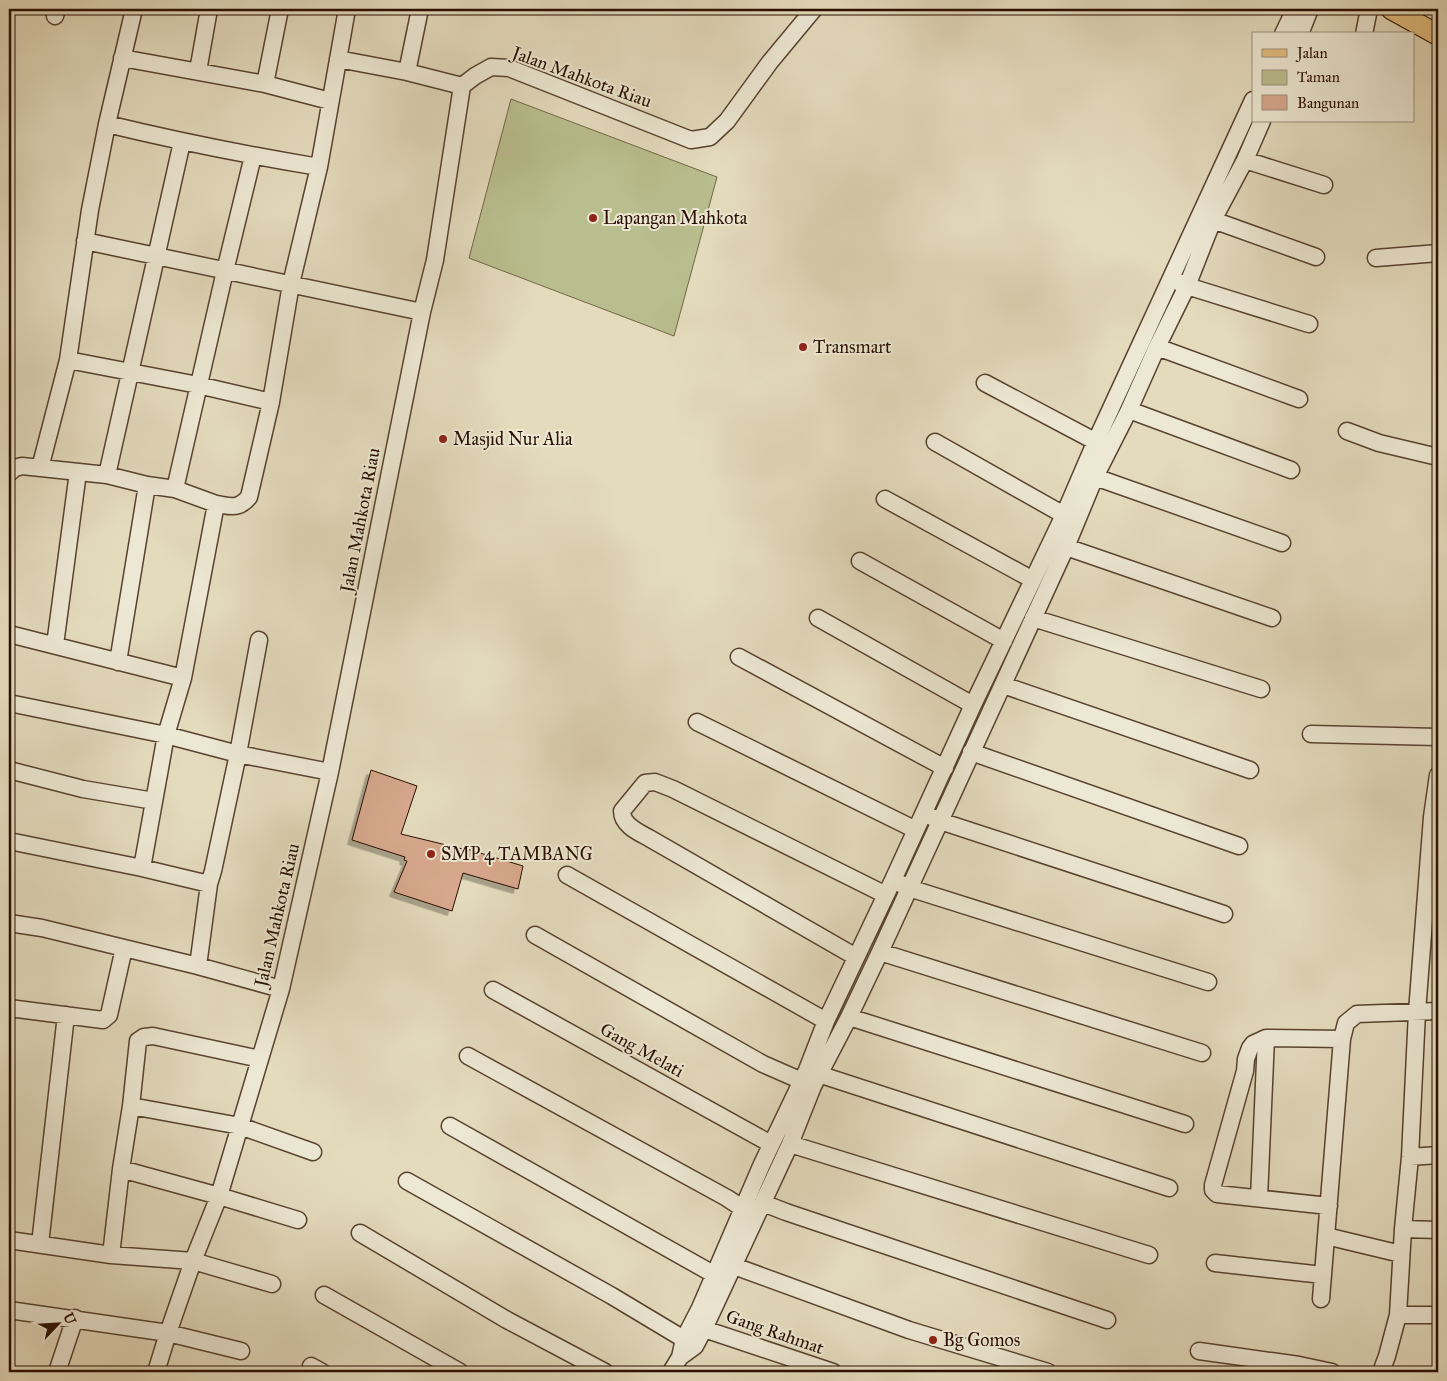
<svg xmlns="http://www.w3.org/2000/svg" width="1447" height="1381" viewBox="0 0 1447 1381" font-family="'IM FELL Great Primer',serif">
<style>
.green{fill:#b9be8e;stroke:#716647}
.building{fill:#d7a88d;stroke:#290f00;filter:url(#shadow)}
.lines{fill:none;stroke-linecap:round;stroke-linejoin:round}
.minor-casing{stroke:#58422f;stroke-width:19}
.major-casing{stroke:#290f00;stroke-width:22}
.minor{stroke:#ede8d4;stroke-width:16}
.major{stroke:#e2be7e;stroke-width:20}
.poi-dot{fill:#8f2418;stroke:#ede8d4;stroke-width:2}
.labels{text-anchor:middle;dominant-baseline:central;stroke-width:4;stroke-linejoin:round;paint-order:stroke}
.street-label{font-size:18px;fill:#290f00;stroke:#ede8d4}
.poi-label{font-size:18px;fill:#290f00;stroke:#ede8d4;text-anchor:start}
</style>
<defs>
<filter id="shadow"><feDropShadow dx="-4.5" dy="4.5" stdDeviation="0" flood-color="#0004"/></filter>
</defs>
<rect width="100%" height="100%" fill="#e4dbbd"/>
<filter id="stains"><feTurbulence type="fractalNoise" baseFrequency=".004" numOctaves="4"/><feColorMatrix values="0 0 0 0 .2 0 0 0 0 .09 0 0 0 0 .02 0 0 0 .5 -.17"/></filter>
<radialGradient id="worn" r=".72"><stop offset=".6" stop-color="#630" stop-opacity="0"/><stop offset="1" stop-color="#630" stop-opacity=".3"/></radialGradient>
<path class="green" d="M511,99L717,177L674,336L469,258Z"/>
<path class="building" d="M371,770L417,786L401,834L467,850V849L523,866L518,889L463,873L452,911L394,892L407,861L404,860L405,857L352,840Z"/>
<g class="lines">
<g class="minor-casing">
<path id="minor" d="M55,16L57,9
M1283,34L1295,9
M1300,34L1310,9
M1364,34L1369,9
M122,58L265,84L330,101
M338,59L407,72L462,86
M198,71L209,9
M407,72L420,9
M265,84L280,9
M107,124C177,141 247,155 319,167
M1245,160L1324,185
M1213,220L1316,257
M85,241L422,312
M1376,258L1438,253
M1178,282L1187,286L1309,324
M1157,347L1299,399
M68,360L198,385L271,402
M985,383L1104,446
M1129,410L1291,470
M1347,431L1379,443L1438,457
M935,442L1064,515
M40,468L68,360L90,210L107,124L134,9
M9,473L15,468L22,466L107,475L147,485L175,489L216,504
M107,475C133,364 156,253 182,142
M1095,477L1282,543
M175,489L225,271L253,156
M885,499L1033,580
M1066,547L1272,618
M860,561L1004,641
M818,618L973,705
M1033,618L1261,689
M9,634L183,678
M55,645L78,472
M739,657L945,768
M118,662L147,485
M1003,685L1250,770
M9,703L166,735L238,754L330,772
M697,722L916,830
M1311,734L1438,737
M971,752L1239,846
M9,770L83,789L154,801
M930,816L940,821L1224,914
M9,841L142,868L209,884L213,871L238,754L259,640
M142,868L166,735L183,678L216,504C231,506 238,510 249,497L271,402L291,284L319,167L347,9
M567,875L826,1021
M901,884L909,888L1208,982
M9,923L42,928L198,966L281,989
M535,935L763,1064L811,1085
M880,952L1202,1053
M856,957L649,838C638,832 622,825 622,811L645,783L655,782L673,789L886,895
M198,966L209,884
M493,990L771,1144
M9,1008L103,1020L109,1015L124,948
M849,1017L1185,1124
M468,1056L727,1198L742,1208
M809,1071L1169,1188
M131,1106L240,1126L313,1152
M450,1126L715,1275
M790,1144L1149,1255
M1410,1157L1438,1155
M121,1169L219,1196L298,1220
M407,1181L612,1296L692,1344
M1259,1198L1266,1038
M763,1203L786,1212L1107,1320
M1329,1206L1217,1194L1213,1190V1185L1245,1071L1246,1059L1250,1048L1253,1044L1266,1038L1342,1039
M1403,1229L1438,1230
M360,1233L507,1320L605,1372
M1326,1236L1401,1254
M9,1240L111,1255L193,1261L272,1284
M40,1244L66,1015
M111,1255L121,1169L131,1106L138,1041L144,1037L153,1036L260,1059
M723,1262L909,1330L1048,1372
M1215,1263L1323,1275
M324,1295L460,1372
M1321,1299L1342,1039L1346,1023L1357,1014L1438,1011
M9,1310L168,1333L241,1351
M1398,1315H1438
M704,1329L833,1372
M1199,1351L1299,1365L1332,1372
M680,1357L695,1346L704,1329L790,1144L813,1086L849,1017L880,952L1066,547L1095,477L1129,410L1157,347L1187,286L1213,220L1245,160L1262,121
M311,1366L322,1372
M57,1372L75,1318
M156,1372L168,1333L193,1261L219,1196L281,989L330,772L422,312L435,260L462,86L475,76L491,67L509,68L691,140L710,137L727,121L770,62L814,9
M671,1372L680,1357L684,1339L700,1308L762,1164L807,1070L826,1021L893,880L973,705L1064,515L1095,443L1253,100
M1381,1372L1387,1356L1398,1315L1403,1229L1410,1157L1417,1012L1432,817L1438,775"/>
</g>
<g class="major-casing">
<path id="major" d="M1391,9L1438,35"/>
</g>
<use href="#minor" class="minor"/>
<use href="#major" class="major"/>
</g>
<g class="poi-dot">
<circle cx="593" cy="218" r="5"/>
<circle cx="803" cy="347" r="5"/>
<circle cx="443" cy="439" r="5"/>
<circle cx="431" cy="854" r="5"/>
<circle cx="933" cy="1340" r="5"/>
</g>
<g class="labels">
<g class="street-label">
<text transform="translate(582 77) rotate(20)">Jalan Mahkota Riau</text>
<text transform="translate(360 520) rotate(-79)">Jalan Mahkota Riau</text>
<text transform="translate(277 915) rotate(-77)">Jalan Mahkota Riau</text>
<text transform="translate(642 1050) rotate(29)">Gang Melati</text>
<text transform="translate(775 1332) rotate(19)">Gang Rahmat</text>
</g>
<g class="poi-label">
<text x="603" y="218">Lapangan Mahkota</text>
<text x="813" y="347">Transmart</text>
<text x="453" y="439">Masjid Nur Alia</text>
<text x="441" y="854">SMP 4 TAMBANG</text>
<text x="943" y="1340">Bg Gomos</text>
</g>
</g>
<rect width="1447" height="1381" fill="none" stroke="#e4dbbd" stroke-width="30"/>
<rect x="10" y="10" width="1427" height="1361" fill="none" stroke="#290f00" stroke-width="2.5"/>
<rect x="15" y="15" width="1417" height="1351" fill="none" stroke="#290f00"/>
<rect x="1252" y="32" width="162" height="90" fill="#ede8d4" stroke="#9f917f"/>
<rect x="1262" y="49" width="25" height="8" fill="#e2be7e" stroke="#9f917f"/>
<text x="1297" y="58" font-size="15" fill="#290f00">Jalan</text>
<rect x="1262" y="70" width="25" height="15" fill="#b9be8e" stroke="#9f917f"/>
<text x="1297" y="82" font-size="15" fill="#290f00">Taman</text>
<rect x="1262" y="95" width="25" height="15" fill="#d7a88d" stroke="#9f917f"/>
<text x="1297" y="108" font-size="15" fill="#290f00">Bangunan</text>
<g transform="translate(58 1324) rotate(65)" stroke="#ede8d4" stroke-width="4" paint-order="stroke">
<path d="M0-4L9 19L0 12L-9 19Z" fill="#290f00"/>
<text y="-8" font-size="14" font-weight="bold" text-anchor="middle" fill="#290f00">U</text>
</g>
<rect width="100%" height="100%" filter="url(#stains)"/>
<rect width="100%" height="100%" fill="url(#worn)"/>
</svg>
